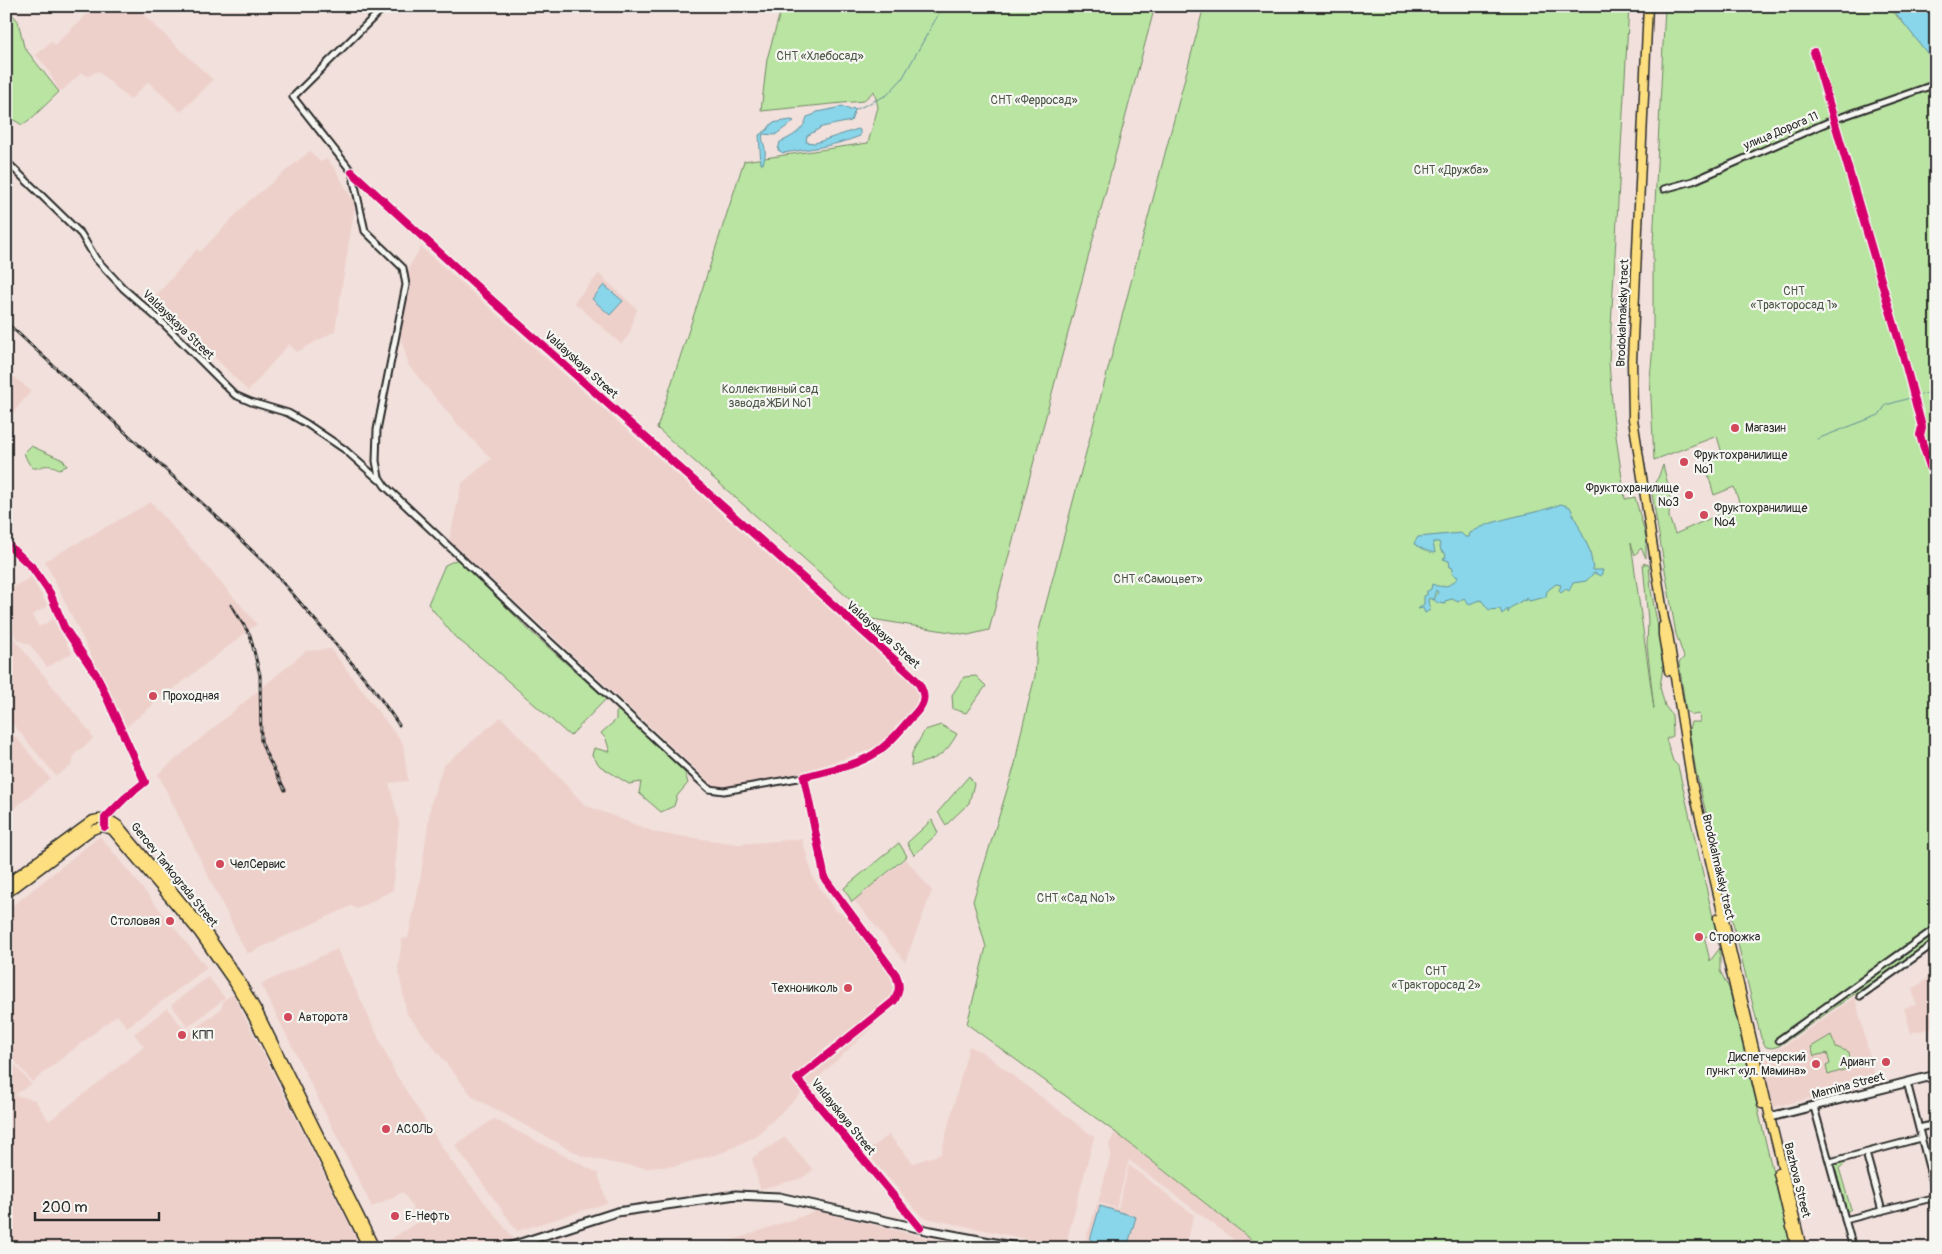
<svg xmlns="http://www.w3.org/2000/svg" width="1942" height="1254" viewBox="0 0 1942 1254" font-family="Pangolin,sans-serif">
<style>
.built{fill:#eed0cb}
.green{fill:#b9e4a1;stroke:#728866}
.water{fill:#89d5e9;stroke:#63919d}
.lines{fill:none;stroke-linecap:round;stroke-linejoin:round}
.stream{stroke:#63919d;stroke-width:1}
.street-casing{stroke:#2b2b2b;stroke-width:9}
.secondary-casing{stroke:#2b2b2b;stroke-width:11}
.primary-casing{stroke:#2b2b2b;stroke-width:11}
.street{stroke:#f6f6f2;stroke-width:5}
.secondary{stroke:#f6f6f2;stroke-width:7}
.primary{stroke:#fddf80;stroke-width:8}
.rail-casing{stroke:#2b2b2b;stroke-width:3}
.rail{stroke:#f6f6f2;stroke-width:1;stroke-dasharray:4;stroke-linecap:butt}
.cycleway-casing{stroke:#f6f6f2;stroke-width:11}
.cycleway{stroke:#d6006c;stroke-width:8}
.poi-dot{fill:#d1495b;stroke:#f6f6f2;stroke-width:2}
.labels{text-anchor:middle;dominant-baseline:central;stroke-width:4.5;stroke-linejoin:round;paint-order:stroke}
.park-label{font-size:12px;fill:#4e5948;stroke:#f6f6f2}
.street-label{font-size:12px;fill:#2b2b2b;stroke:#f6f6f2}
.poi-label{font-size:12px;fill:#2b2b2b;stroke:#f6f6f2;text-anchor:start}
</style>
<rect width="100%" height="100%" fill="#f1e0db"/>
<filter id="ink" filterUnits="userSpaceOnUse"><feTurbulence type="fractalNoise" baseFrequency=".02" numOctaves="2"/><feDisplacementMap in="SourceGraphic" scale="10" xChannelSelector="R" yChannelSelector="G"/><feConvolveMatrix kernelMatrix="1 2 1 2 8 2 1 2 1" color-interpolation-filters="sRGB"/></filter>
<g filter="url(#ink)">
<path class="built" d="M95,6L98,9L102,6H134L213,80L181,112L148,82L130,100L98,71L88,76L81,73L63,90L59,91L47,68L36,55L51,41L55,45Z
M310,151L320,162L327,159L335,169L355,204L335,331L297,352L289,344L248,391L155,297L197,249L200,252L248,202Z
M421,247L919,689L916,707L876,748L807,771L725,788L713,785L449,540L462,483L491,459L454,420L409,366L398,328L410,265Z
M599,274L637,309L629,335L621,344L574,302Z
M6,370L31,391L6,421Z
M151,502L257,624L167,694L165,693L156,697L153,699L154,704L126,727L45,561Z
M31,577L48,606L32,615L39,627L53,619L72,653L47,667L30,645L17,639L6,624V591Z
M6,629L90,732L93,739L76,753L72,760L74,761L71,764L72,765L56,776L6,716Z
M331,649L403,744L408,781L389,783L399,822L393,890L357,909L351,906L247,954L158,774L306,651Z
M501,717L585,805L657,833L739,844L802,839L813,878L835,910L846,916L905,987L902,999L756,1136L724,1152L675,1166L647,1168L617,1164L582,1156L473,1097L407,1014L398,969L402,939L408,938L420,881L431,803L443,766Z
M14,736L16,737L50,778L6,816V742Z
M100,836L207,968L127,1027L117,1015L32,1082L6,1050V911Z
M906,859L932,891L905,962L854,900Z
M337,949L395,1073L449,1158L514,1239L485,1248H391L388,1241L421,1220L403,1192L372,1207L261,984Z
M1936,973V1027L1911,1033L1904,1008L1916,1005L1912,989Z
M208,977L225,998L188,1027L171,1005Z
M233,994L361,1248H6V1054L31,1084L15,1095L35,1100L49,1121L144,1047L134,1034L167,1008L188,1034L221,1009L224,1000Z
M1855,997L1876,1082L1774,1107L1760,1055L1781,1048Z
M969,1046L982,1052L1094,1137L1065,1247L922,1217L866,1152L889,1135L913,1163L941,1154Z
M494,1119L598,1173L607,1203L517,1231L455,1145Z
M1115,1132L1262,1248H1232L1234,1240L1129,1160L1116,1208L1098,1202L1111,1154L1109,1144Z
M785,1137L813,1170L802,1178L760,1189L752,1158Z
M1129,1165L1194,1215L1185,1248H1083L1097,1204L1118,1209Z
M817,1211L936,1240L979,1248H710Z"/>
<path class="green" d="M782,6H1155L989,630L968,635L872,619L657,428L744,161L868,143L878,107L874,91L863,101L761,111L767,59Z
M1204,6H1629L1609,362L1613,415L1625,499L1635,497L1646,537V558L1641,548L1635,555L1631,543L1654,709L1647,645L1648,621L1643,563L1649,565L1651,590L1658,627L1663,667L1660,687L1665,706L1672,715L1673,736L1666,739L1673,761L1678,766L1716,930L1711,937L1704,936L1710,961L1720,948V971L1729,988L1791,1248H1262L1115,1132L967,1024L986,947L973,901L1015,764L1020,737L1035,676L1038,634Z
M1665,6H1887L1936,57V938L1779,1046L1772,1048L1766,1047L1761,1038L1696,772L1689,729L1691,722H1700L1699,714L1693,715L1686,711L1679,663L1684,657L1676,634L1651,488L1658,478L1663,465L1670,492L1669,517L1675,534L1740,505L1734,487L1714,495L1705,464L1723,457L1717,436L1654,460L1650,378L1653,346V244Z
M6,7L18,21L24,47L59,92L32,118L22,125L6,115Z
M31,446L63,460L67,466L59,469C57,468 54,466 51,466C37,463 34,479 24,453Z
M458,559L530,631L606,699L570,736L483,659L455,637L428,604L445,565Z
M976,676L986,686L966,713L953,709L952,695L964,677Z
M619,709L685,773L688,783L677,796L674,806L661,812L639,793L641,782L629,784L600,766L592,755L594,748L610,752L606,739L601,733L616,720V713Z
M941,725L957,734C944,757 936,759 911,766L912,753L925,730Z
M969,776L974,784L969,803L946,825L938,812Z
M932,820L938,833L914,855L907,843Z
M899,843L907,856L852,902L844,888Z
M1831,1035L1836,1047L1849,1052L1851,1066L1847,1069L1828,1075L1826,1066L1830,1064L1827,1053L1814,1056L1811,1047Z
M1845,1159L1846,1163L1839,1168L1851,1209L1846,1212L1832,1163Z"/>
<path class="water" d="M1890,6H1936V62L1931,58Z
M842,106L850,110L853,108L855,110L851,121L822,127L807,136L806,142L815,143L858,129L860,130V136C835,146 809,149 783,153L778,150L780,142C792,137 804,130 807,117L813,115L817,112C824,111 834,109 842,106Z
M791,120L794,121L775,135L763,134C761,140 765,144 765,151C766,155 764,159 763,164H761L759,135L767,130L772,123Z
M604,285L623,301L610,315L592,299Z
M1561,504L1570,507L1590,551L1593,570H1603L1601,576L1594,573L1586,581L1573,583L1569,591L1566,589L1561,593L1559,591L1561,585L1556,584L1547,591L1546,597L1529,601L1526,597L1525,601L1523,600L1510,608L1508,613V609L1502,614L1500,609L1489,610L1481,600L1469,604L1464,598L1458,602L1452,599L1445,601V604L1438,603L1434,600L1438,592L1436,590L1433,600L1429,598L1428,600L1430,610L1425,613L1423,608L1418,609L1424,604V596L1428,594L1426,592L1431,589L1432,584C1442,589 1452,586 1458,577L1452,574L1453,568L1450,567L1449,561L1443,559L1446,557L1445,553L1441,551L1439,542H1433L1435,553C1429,552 1418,548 1414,543L1418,537L1461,533L1465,537H1469L1470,533C1498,516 1532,516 1561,504Z
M1100,1206L1136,1217L1127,1248H1115L1090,1240Z"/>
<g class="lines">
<path class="stream" d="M855,110L887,95L902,79L943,6
M1917,396L1936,391
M1817,439L1879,415L1886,405L1913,397"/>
<g class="street-casing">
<path id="street" d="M385,6L293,97L352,172L365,231L403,268L406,285L377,430L376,461L379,477L385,486L534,627L709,789L724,791L804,777
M1814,52L1903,355L1922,427L1920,435L1922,442L1936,485
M6,161L81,234L96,259L123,288L164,324L235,395L251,402L288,413L307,424L344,449L379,480
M352,172L475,285L896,661C905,670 920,680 923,693C926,703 917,712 910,719C899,732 888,745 874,754C853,767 827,770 804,777L825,879L896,975C900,985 900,991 894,1001L797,1079L920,1228
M1664,189L1693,181L1833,120L1936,84
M6,543L32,567L50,593L64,627L97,676L145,782L125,798L105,820
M1860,996L1936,942
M1779,1040L1936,928
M1907,1082L1936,1195
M1814,1107L1853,1248
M1919,1128L1936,1124
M1866,1153L1882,1211
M1830,1162L1921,1138
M1845,1220L1936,1197"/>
</g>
<g class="secondary-casing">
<path id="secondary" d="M1770,1117L1936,1075
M505,1248L617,1212L736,1195L779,1197L931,1231L1022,1248"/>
</g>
<g class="primary-casing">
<path id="primary" d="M1648,6L1632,361L1633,419L1664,619L1668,634L1692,783L1770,1117L1802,1248
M1663,626V635L1669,671
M6,884L93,820C104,817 110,819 119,826L205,930L239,979L258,1012L375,1248
M6,894L89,832C98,827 103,826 112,830L199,933L234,983L250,1011L368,1248
M1718,918L1762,1104
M1778,1173L1796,1248"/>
</g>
<use href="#street" class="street"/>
<use href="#secondary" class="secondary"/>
<use href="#primary" class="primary"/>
<g class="rail-casing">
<path id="rail" d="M6,322L218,518L273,571L373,688L399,725
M231,605L250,635L260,675L261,741L266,754L285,790"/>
</g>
<use href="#rail" class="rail"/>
<g class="cycleway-casing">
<path id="cycleway" d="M1814,52L1903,355L1922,427L1920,435L1922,442L1936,485
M352,172L475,285L896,661C905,670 920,680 923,693C926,703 917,712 910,719C899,732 888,745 874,754C853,767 827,770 804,777L825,879L896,975C900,985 900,991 894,1001L797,1079L920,1228
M6,543L32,567L50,593L64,627L97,676L145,782L125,798L105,818V827"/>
</g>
<use href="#cycleway" class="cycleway"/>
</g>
</g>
<g class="poi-dot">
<circle cx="1735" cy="428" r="5"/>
<circle cx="1684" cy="462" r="5"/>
<circle cx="1689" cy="495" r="5"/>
<circle cx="1704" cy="515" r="5"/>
<circle cx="153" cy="696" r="5"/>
<circle cx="220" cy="864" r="5"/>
<circle cx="170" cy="921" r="5"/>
<circle cx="1699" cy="937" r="5"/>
<circle cx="848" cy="988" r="5"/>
<circle cx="288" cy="1017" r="5"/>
<circle cx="182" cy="1035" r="5"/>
<circle cx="1886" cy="1062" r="5"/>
<circle cx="1816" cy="1064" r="5"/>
<circle cx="386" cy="1129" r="5"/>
<circle cx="395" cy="1216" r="5"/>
</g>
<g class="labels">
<g class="park-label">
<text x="820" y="56">СНТ «Хлебосад»</text>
<text x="1034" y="100">СНТ «Ферросад»</text>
<text x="1451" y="170">СНТ «Дружба»</text>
<text x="1794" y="291">СНТ<tspan x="1794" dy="14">«Тракторосад 1»</tspan></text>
<text x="770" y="389">Коллективный сад<tspan x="770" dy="14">завода ЖБИ №1</tspan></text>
<text x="1158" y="579">СНТ «Самоцвет»</text>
<text x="1076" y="898">СНТ «Сад №1»</text>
<text x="1436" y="971">СНТ<tspan x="1436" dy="14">«Тракторосад 2»</tspan></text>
</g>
<g class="street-label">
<text transform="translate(1781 131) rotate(-23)">улица Дорога 11</text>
<text transform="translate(1623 313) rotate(-88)">Brodokalmaksky tract</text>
<text transform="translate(178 325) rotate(44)">Valdayskaya Street</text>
<text transform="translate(581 365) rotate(42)">Valdayskaya Street</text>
<text transform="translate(883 635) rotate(42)">Valdayskaya Street</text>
<text transform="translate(1718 867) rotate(77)">Brodokalmaksky tract</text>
<text transform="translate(174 875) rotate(51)">Geroev Tankograda Street</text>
<text transform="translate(1848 1086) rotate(-15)">Mamina Street</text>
<text transform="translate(843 1117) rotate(51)">Valdayskaya Street</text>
<text transform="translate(1797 1180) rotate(76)">Bazhova Street</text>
</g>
<g class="poi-label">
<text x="1745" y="428">Магазин</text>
<text x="1694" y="455">Фруктохранилище<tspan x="1694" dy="14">№1</tspan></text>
<text x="1679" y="488" text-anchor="end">Фруктохранилище<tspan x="1679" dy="14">№3</tspan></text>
<text x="1714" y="508">Фруктохранилище<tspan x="1714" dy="14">№4</tspan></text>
<text x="163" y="696">Проходная</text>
<text x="230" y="864">ЧелСервис</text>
<text x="160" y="921" text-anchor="end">Столовая</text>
<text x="1709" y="937">Сторожка</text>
<text x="838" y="988" text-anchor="end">Технониколь</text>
<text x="298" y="1017">Авторота</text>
<text x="192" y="1035">КПП</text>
<text x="1806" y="1057" text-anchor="end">Диспетчерский<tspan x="1806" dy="14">пункт «ул. Мамина»</tspan></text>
<text x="1876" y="1062" text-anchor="end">Ариант</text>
<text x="396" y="1129">АСОЛЬ</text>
<text x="405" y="1216">E-Нефть</text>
</g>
</g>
<rect width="1942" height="1254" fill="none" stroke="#f6f6f2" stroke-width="25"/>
<rect x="12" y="12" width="1917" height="1229" fill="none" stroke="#2b2b2b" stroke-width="2" filter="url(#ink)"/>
<path d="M35 1212v8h124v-8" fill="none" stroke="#2b2b2b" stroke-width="2.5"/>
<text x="42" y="1212" font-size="15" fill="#2b2b2b" stroke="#f6f6f2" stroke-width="4" paint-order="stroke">200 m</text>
</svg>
